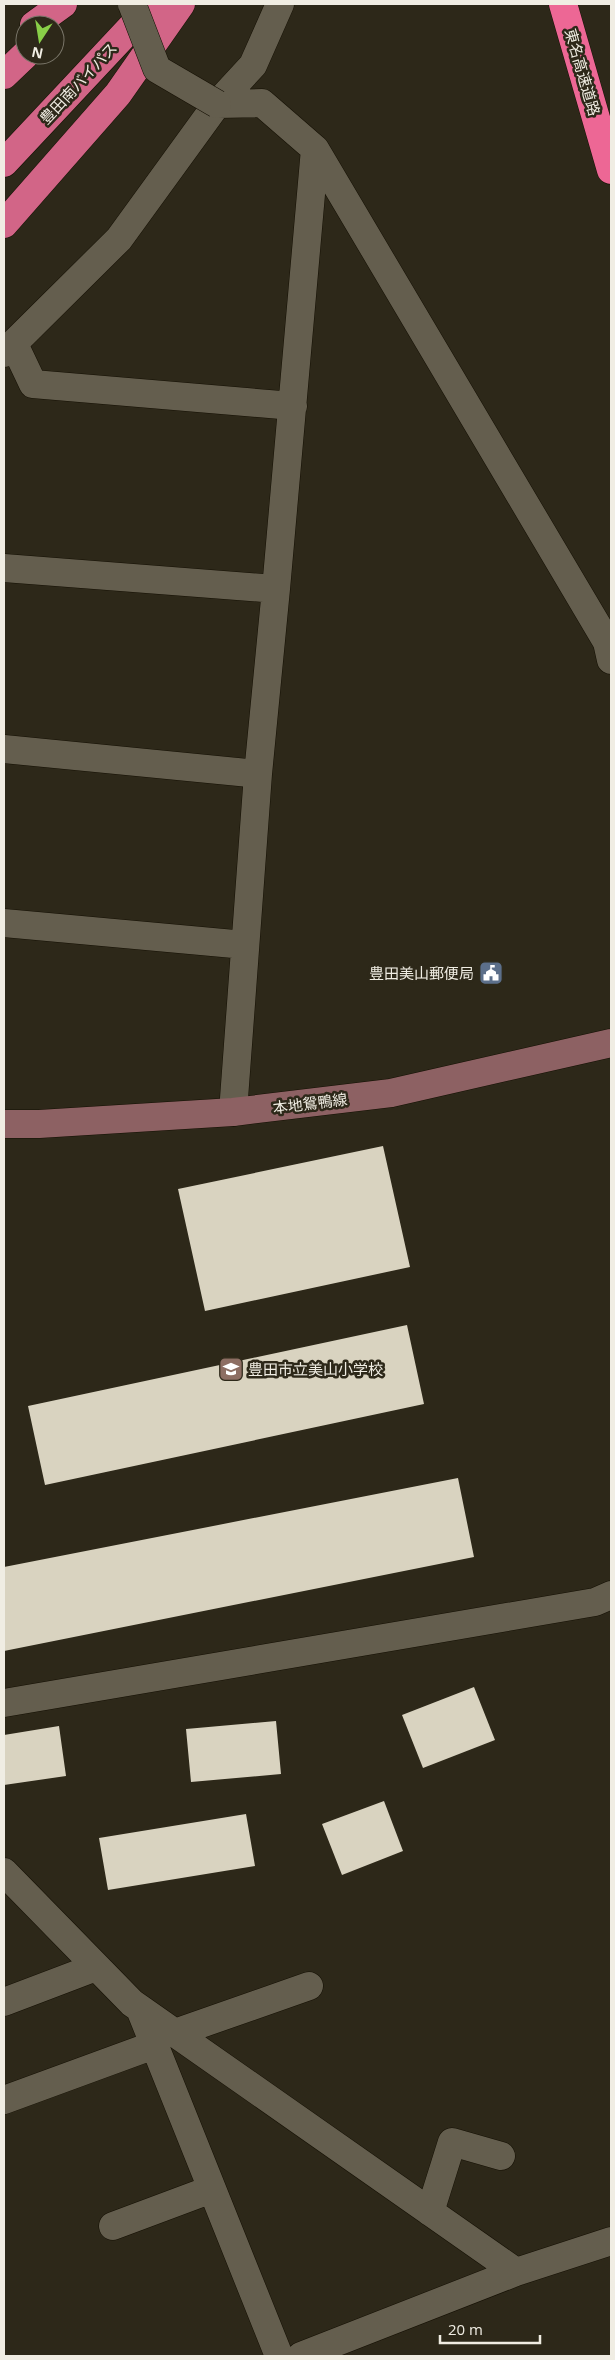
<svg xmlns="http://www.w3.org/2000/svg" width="615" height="2360" viewBox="0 0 615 2360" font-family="'Open Sans','Noto Sans JP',sans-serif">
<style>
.building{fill:#d9d3c0}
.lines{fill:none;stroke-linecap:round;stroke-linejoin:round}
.minor-casing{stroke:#151004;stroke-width:29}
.secondary-casing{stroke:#151004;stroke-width:29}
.trunk-casing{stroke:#151004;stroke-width:29}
.motorway-casing{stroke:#151004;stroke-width:29}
.minor{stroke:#645e4e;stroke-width:28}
.secondary{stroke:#8d6163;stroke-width:28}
.trunk{stroke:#d26587;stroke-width:28}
.motorway{stroke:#ed6795;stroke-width:28}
.minor-bridge-casing{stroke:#151004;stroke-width:29;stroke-linecap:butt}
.minor-bridge{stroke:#645e4e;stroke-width:28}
.labels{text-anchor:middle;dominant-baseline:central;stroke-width:5;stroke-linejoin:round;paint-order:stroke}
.street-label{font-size:15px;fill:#f0ede3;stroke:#2d2819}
.poi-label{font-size:15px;fill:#f0ede3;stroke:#2d2819;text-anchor:end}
</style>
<rect width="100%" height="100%" fill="#2d2819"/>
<path class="building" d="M383,1146L410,1267L205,1311L178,1189Z
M407,1325L424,1404L45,1485L28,1406Z
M458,1478L474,1557L4,1651V1567Z
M474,1687L495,1740L423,1768L402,1715Z
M276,1721L281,1774L191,1782L186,1729Z
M59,1726L66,1776L4,1785V1735Z
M384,1801L403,1851L342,1875L322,1824Z
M246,1814L255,1866L108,1890L99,1838Z"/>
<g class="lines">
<g class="minor-casing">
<path id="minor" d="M217,104L262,103L315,149L607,642L611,660
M14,344L33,384L293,406
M4,353L119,239L217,104L253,65L280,4
M4,568L276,589
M4,749L258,774
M4,923L245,945
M233,1112L258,774L276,589L315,149
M4,1703L595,1602L611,1595
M4,1872L132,2003L516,2272
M4,2002L96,1967
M140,2009L279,2356
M175,2033L309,1986
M4,2100L154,2045
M430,2212L452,2142L501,2156
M113,2226L212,2189
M301,2356L516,2272L611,2241"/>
</g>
<g class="secondary-casing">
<path id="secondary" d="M4,1124H39L233,1112L391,1093L611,1043"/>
</g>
<g class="trunk-casing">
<path id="trunk" d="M34,25L63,4
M4,75L25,55
M4,163L153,4
M4,224L118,94L181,4"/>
</g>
<g class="motorway-casing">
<path id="motorway" d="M563,4L611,170"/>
</g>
<use href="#minor" class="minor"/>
<use href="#secondary" class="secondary"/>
<use href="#trunk" class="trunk"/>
<use href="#motorway" class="motorway"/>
<g class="minor-bridge-casing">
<path id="minor-bridge" d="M132,4L157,69L217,104"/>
</g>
<use href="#minor-bridge" class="minor-bridge"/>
</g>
<defs>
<g id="civic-square" transform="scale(1.25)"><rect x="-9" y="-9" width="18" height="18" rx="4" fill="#5c6f8a" stroke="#2d2819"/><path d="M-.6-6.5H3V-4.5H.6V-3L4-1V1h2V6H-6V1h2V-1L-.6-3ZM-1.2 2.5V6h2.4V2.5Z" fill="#fff"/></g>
<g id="school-square" transform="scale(1.25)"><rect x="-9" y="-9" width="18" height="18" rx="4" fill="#8d6e63" stroke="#2d2819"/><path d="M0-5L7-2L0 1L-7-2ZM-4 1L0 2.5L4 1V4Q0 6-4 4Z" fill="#fff"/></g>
</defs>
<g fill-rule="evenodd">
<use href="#civic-square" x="491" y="973"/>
<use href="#school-square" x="231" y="1369"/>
</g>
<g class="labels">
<g class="street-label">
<text transform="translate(583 72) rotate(74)">東名高速道路</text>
<text transform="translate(78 83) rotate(-47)">豊田南バイパス</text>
<text transform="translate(310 1103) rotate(-7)">本地鴛鴨線</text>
</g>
<g class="poi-label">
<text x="474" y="973">豊田美山郵便局</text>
<text x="248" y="1369" text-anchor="start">豊田市立美山小学校</text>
</g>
</g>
<rect width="615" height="2360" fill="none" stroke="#f0ede3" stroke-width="10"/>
<g transform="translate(40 40) rotate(192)"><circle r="24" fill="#2d2819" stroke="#7b776a"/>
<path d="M0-4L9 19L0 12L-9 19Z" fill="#89cf48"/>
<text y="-8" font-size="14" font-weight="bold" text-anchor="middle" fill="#f0ede3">N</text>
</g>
<path d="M440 2335v8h100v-8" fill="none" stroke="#f0ede3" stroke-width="2.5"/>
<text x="448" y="2335" font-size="15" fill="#f0ede3" stroke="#2d2819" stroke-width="4" paint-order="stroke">20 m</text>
</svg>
